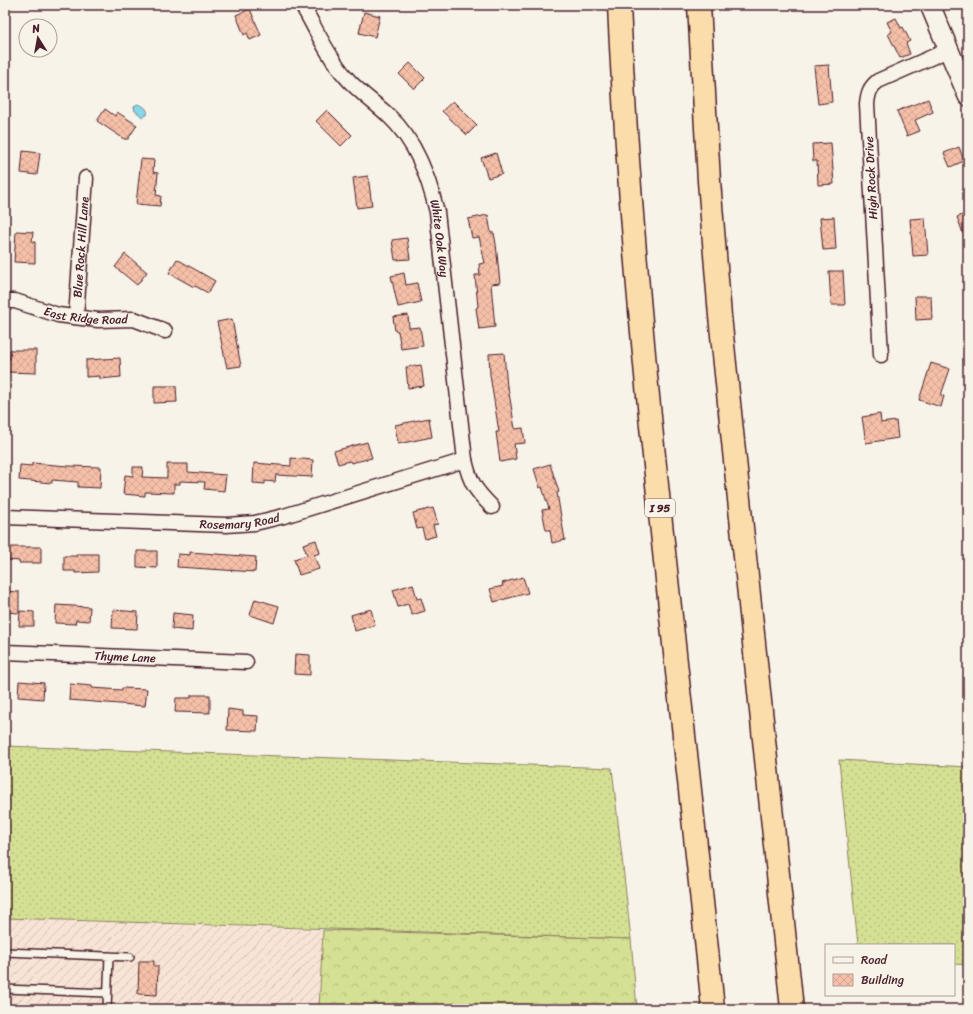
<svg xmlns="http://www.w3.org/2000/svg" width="973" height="1014" viewBox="0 0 973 1014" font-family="Sriracha,sans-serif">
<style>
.industrial{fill:url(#industrial-furrows)}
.grass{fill:url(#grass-dots);stroke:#8f805f}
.forest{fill:url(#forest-crowns);stroke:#8f805f}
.water{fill:url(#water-ripples);stroke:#708c9c}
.building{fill:url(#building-cross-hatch);stroke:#4a1f2b}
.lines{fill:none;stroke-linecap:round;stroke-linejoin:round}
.service-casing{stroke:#4a1f2b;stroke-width:10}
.minor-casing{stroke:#4a1f2b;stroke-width:17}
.secondary-casing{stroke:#4a1f2b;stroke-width:22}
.motorway-casing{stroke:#4a1f2b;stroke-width:25}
.service{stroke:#f7f3e8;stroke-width:7}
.minor{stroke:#f7f3e8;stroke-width:14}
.secondary{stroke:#f7f3e8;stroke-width:19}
.motorway{stroke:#faddab;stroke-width:22}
.labels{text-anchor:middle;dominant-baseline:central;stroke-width:3;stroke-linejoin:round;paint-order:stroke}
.shield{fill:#f7f3e8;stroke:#7e5f64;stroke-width:1}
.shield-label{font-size:11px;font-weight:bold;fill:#4a1f2b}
.street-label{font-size:12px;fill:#4a1f2b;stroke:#f7f3e8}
</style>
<defs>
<pattern id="industrial-furrows" width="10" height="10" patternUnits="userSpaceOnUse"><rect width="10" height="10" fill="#f7e4d5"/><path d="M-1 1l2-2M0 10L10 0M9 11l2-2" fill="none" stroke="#d5c3b7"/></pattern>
<pattern id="grass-dots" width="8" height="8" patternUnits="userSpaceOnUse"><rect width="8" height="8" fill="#d4e093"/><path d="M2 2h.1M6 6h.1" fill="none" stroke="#b8c07f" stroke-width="1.8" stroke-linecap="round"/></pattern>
<pattern id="forest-crowns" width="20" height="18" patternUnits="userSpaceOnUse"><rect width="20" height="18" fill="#d4e093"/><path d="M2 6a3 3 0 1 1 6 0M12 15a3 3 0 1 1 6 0" fill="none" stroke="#b8c07f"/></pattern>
<pattern id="water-ripples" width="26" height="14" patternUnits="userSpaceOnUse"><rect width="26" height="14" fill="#89d5e8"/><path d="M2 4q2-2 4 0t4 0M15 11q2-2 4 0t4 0" fill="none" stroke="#78b6c7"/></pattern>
<pattern id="building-cross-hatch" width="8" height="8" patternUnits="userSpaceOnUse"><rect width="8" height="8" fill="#f6c0a8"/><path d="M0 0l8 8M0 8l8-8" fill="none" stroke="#d4a591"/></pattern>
</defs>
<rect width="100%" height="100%" fill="#f7f3e8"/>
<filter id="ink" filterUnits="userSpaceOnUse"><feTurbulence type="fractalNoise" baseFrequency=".025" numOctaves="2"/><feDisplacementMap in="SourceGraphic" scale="8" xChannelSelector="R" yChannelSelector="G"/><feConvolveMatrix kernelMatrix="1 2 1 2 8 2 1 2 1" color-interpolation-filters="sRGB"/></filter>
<g filter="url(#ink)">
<path class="industrial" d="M5,918L323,930L319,1009H5Z"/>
<path class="grass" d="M5,746L612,768L631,939L5,918Z
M839,760L968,767V965L954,964V945H858Z"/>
<path class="forest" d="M323,930L631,939L637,1009H319Z"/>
<path class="water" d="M137,104C143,105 149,109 147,115L142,117L138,113L135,111L134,107Z"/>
<path class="building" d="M250,9L261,35L250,40L247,33L244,35L236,15Z
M364,12L380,16L375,37L359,33Z
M896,18L901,28L903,27L910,41L906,43L910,54L900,58L888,34L892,32L887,22Z
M410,63L425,78L414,89L399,74Z
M829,65L832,102L818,104L814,66Z
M928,99L933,112L915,120L920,131L907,136L897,111Z
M453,101L477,125L467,135L442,111Z
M105,109L115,116L117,112L137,125L128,139H124L97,121Z
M327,110L352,135L341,146L316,121Z
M831,143L834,184L818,185L817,161H813L812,144Z
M959,147L964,161L950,167L944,153Z
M23,151L40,153L37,175L21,173Z
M496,153L502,174L488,178L481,158Z
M141,159L154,160L153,172L158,173L156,195L161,196L160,206L136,204Z
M368,176L372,206L357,208L353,178Z
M968,213V244H967L957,217Z
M488,215L491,233H494L496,244L500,283L491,284L495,327L479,329L476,308L478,307L475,275H480L479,264L485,263L479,237L472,238L468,219Z
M834,217L836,249L823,250L820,218Z
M925,218L928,255L913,256L910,219Z
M16,231L33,232L32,242H35V263L14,262Z
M407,238L410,259L395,260L392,240Z
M125,254L147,272L137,285L115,267Z
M177,259L215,281L208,293L195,286L194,287L169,273Z
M829,271H843L845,305H831Z
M404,273L406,285L417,283L421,302L398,307L391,276Z
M915,296H931L932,319L916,320Z
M408,315L409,328L420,327L423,346L401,349L398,331H395L393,317Z
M232,319L241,366L227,368L217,322Z
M10,350H36V373L6,372V359H10Z
M504,353L507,387H508L515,429L523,428L525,443L514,444L516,459L500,462L496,432H499L490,375L489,354Z
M120,358L121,377L100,379V376L86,377V360Z
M931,363L950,369L941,395L944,396L941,407L919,400Z
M421,365L424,386L408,388L406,367Z
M154,386H176L177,402L154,403Z
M880,414L881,423L896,421L898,438L866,443L862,417Z
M429,418L432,437L398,444L395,425Z
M367,442L372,458L351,463L350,461L338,464L334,451Z
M291,458L313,460L312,477L276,475L275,482L265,481V484L253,483L254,463L291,466Z
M32,463L68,466L101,467L100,488L78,487V482L52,480V483L19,480L20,465L32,466Z
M167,464H188V472L226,475L224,491L204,489L205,482L180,481V484H174V493L145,492V496L123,494L125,475L133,476V467H143L142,477L167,478Z
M550,464L559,492L557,493L565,540L552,543L550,530H546L542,510L549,509L542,487L540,488L534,469Z
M433,508L438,524L433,525L436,536L425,539L422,528L417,529L413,513Z
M316,540L320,553L314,555L319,569L299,575L294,559L307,555L303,544Z
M8,547H41V563H19V561L8,560Z
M137,551H157V568L137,567Z
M190,552L256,557L255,572L177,567L178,554L190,555Z
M77,554H98V572L75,573V571H64V556H77Z
M523,577L528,593L494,602L490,589L503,586L502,583Z
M413,584L417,599L421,598L425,611L412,615L408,604L398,607L393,590Z
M5,591L19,592V613L5,612Z
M255,599L279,606L274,623L250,615Z
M56,605L90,607L89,621L76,620L75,624L55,623Z
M371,609L375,625L355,631L351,615Z
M113,610L138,612L137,629L112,628Z
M20,611L34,612V626H19Z
M173,613L193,615L192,631L172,629Z
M295,654L310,655V675L294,674Z
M19,681L44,683L43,699L18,697Z
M70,684L92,686V688L122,690V688L147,689L145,706L69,700Z
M191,695H210V713L175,712L176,698H191Z
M228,709L243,711V715L258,716L257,731L227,730Z
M139,961H154V966H158L157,995L138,994Z"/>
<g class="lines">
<g class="service-casing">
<path id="service" d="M5,952L130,957
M5,989L107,993
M107,1009L109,956"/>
</g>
<g class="minor-casing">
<g id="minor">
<path id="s1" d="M302,5C316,29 327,55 345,76C357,91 374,102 388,115C416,141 428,176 437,212L465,460C470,483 476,491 492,507"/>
<path id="s2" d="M5,301H15L58,315L98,320L134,319L165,331"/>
<path id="s3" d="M76,317L86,178"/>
<path d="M881,355L867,104C868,93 870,87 878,81L948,50"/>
<path id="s4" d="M5,517L226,525L255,523L284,516L465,460"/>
<path id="s5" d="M5,652L246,662"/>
</g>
</g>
<g class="secondary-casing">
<path id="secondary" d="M930,5L968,96"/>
</g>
<g class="motorway-casing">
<path id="motorway" d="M619,5C634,341 680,674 713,1009
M699,5L709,181L720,316L792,1009"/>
</g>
<use href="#service" class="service"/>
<use href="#minor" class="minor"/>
<use href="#secondary" class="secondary"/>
<use href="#motorway" class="motorway"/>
</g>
</g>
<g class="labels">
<rect class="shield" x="645" y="499" width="30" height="18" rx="3"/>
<g class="shield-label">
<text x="660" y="508">I 95</text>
</g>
<g class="street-label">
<text transform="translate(871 178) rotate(-93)">High Rock Drive</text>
<text stroke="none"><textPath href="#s1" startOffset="278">White Oak Way</textPath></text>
<text stroke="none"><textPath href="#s3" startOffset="70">Blue Rock Hill Lane</textPath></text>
<text stroke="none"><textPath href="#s2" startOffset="83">East Ridge Road</textPath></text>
<text stroke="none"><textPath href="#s4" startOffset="235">Rosemary Road</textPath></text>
<text stroke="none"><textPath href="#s5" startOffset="120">Thyme Lane</textPath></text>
</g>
</g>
<rect width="973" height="1014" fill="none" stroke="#f7f3e8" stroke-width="20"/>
<rect x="10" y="10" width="953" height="994" fill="none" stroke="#4a1f2b" stroke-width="1.5" filter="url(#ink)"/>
<rect x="825" y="944" width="130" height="52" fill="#f7f3e8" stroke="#b29e9c"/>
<rect x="833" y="957" width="20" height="6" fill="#f7f3e8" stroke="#b29e9c"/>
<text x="861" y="964" font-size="12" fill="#4a1f2b">Road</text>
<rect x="833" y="974" width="20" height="12" fill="url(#building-cross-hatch)" stroke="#b29e9c"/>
<text x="861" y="984" font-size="12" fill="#4a1f2b">Building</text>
<g transform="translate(38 38) rotate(349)"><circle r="19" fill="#f7f3e8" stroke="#b29e9c"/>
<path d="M0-3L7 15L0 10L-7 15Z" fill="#4a1f2b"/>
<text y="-6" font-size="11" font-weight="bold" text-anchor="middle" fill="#4a1f2b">N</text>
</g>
</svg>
